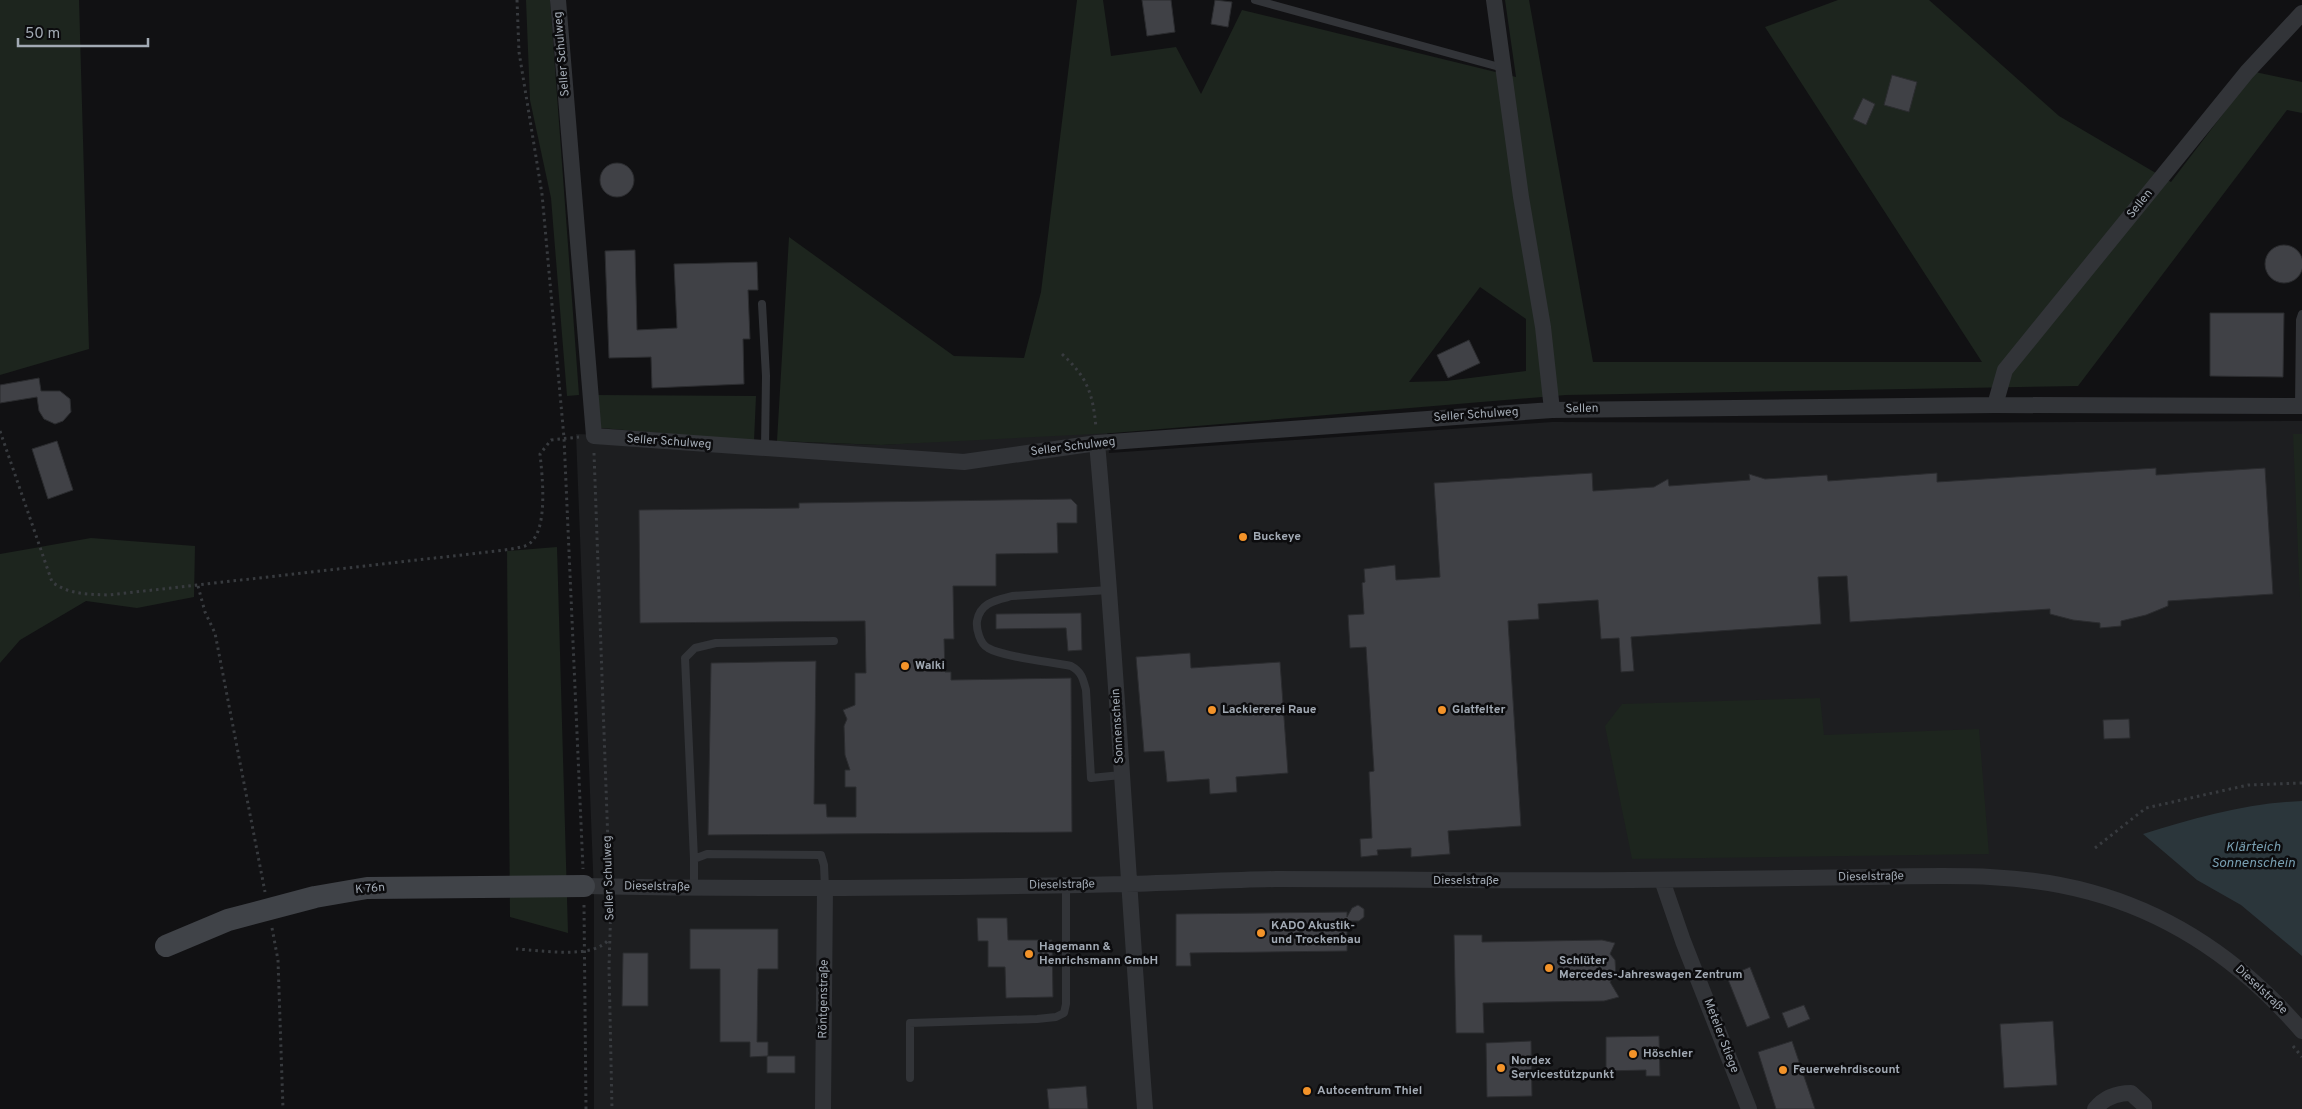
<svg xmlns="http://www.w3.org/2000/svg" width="2302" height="1109" viewBox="0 0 2302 1109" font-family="Overpass,sans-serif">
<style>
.built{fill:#1d1e20}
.green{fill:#1d251e;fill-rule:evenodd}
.water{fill:#2b363b}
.building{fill:#404146;stroke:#2b2c2f}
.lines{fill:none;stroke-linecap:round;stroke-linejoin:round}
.path{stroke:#383b3f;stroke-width:3;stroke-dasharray:2.5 4;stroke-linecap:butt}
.lane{stroke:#323438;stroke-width:8}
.street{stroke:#323438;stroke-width:16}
.secondary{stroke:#404348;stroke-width:22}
.poi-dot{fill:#f39329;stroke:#0c0c0e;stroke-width:2}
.labels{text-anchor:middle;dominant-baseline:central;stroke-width:5;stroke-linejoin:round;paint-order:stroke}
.street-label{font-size:12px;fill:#a2aab4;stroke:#0c0c0e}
.poi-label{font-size:12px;font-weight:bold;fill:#a2aab4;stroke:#0c0c0e;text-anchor:start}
.water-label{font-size:14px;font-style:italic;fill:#789eb0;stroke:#0c0c0e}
</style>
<rect width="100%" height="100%" fill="#111113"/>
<path class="built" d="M2302,421V1109H594V895L576,434L881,445L1107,430L1109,453L1552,422L1862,423Z"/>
<path class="green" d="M0,0H79L89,349L0,375Z
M526,0H550L579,395L567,396L551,198L530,100Z
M1077,0H1103L1111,56L1176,47L1201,94L1242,10L1516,77L1505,0H1529L1593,362H1982L1765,27L1838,0H1929L2059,116L2171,182L2255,72L2302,82V113L2287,110L2078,386L1566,395L1113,433L881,445L777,441L789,237L954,356L1024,358L1041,292ZM1480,287L1526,319V371L1446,381L1409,382Z
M597,395L756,396L754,441L601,428Z
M2293,434H2302V644Z
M91,538L195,546L194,597L137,608L86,601L20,640L0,663V554Z
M557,547L568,933L510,917L507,551Z
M1820,698L1824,735L1979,729L1989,854L1632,859L1605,726L1622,704Z"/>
<path class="water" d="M2302,801V956L2241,905L2197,880L2143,834C2195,818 2247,803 2302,801Z"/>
<path class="building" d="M1142,0H1171L1175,32L1147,36Z
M1215,0L1232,2L1228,27L1211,24Z
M1892,75L1917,82L1909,112L1884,105Z
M1863,98L1875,104L1866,125L1853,119Z
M600 180a17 17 0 1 1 34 0a17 17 0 1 1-34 0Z
M2265 264a19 19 0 1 1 38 0a19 19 0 1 1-38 0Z
M635,250L637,330L677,328L674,264L757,262L758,290H748L750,339H743L744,384L652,388L651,357L609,358L605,251Z
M2210,313H2284L2283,377L2210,376Z
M1469,340L1480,363L1448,378L1437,355Z
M39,378L41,391H60L70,399L71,412L63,421L55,424L44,419L39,411L37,397L0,403V385Z
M57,441L73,490L48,499L32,449Z
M2156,468V475L2265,468L2273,594L2168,601V606L2146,615L2121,621V626L2100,628V623L2073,620L2050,614V609L1850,622L1847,576L1818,577L1821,624L1631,637L1634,671L1621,672L1619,638L1601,639L1598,600L1538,604L1539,619L1508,621L1521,826L1448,831L1450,854L1411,857V848L1377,850L1378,855L1361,857L1360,839L1372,838L1369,772L1374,771L1366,647L1350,648L1348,615L1364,614L1362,583L1365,582L1364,569L1395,565L1396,580L1440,577L1434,483L1592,473L1593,491L1654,487L1668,479L1669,486L1750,480L1749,474L1765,479L1827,475L1828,481L1937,473V482Z
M1071,499L1077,505V523H1057L1058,553L996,554V586H953L954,639H944L945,672H951V680L1071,678L1072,832L708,835L711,663L816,661L814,804H826L827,817H856V787H845V770H850L845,755L844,726L847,719L843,710L855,705V673H866L865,621L640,623L639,510L799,508V503Z
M1081,613L1082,650L1068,651L1066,628L996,629V614Z
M1190,653L1191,668L1280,662L1288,773L1236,777L1237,792L1210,794L1209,779L1167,782L1164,751L1144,752L1136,657Z
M2129,719L2130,738L2104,739L2103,720Z
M1358,905L1364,909V917L1359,921H1347V951L1190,953L1191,966H1176V914L1347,912V917L1352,908Z
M977,918H1007L1008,940H1052L1053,997L1006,998L1005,967H988V941H978Z
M690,929H778V969H758L757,1042H768V1056L750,1057V1042H720V969H690Z
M1454,935H1482V942L1602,940L1615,943L1610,954L1615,960L1616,975L1610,982L1619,997L1604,1001L1483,1003L1484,1033H1456Z
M623,953H648V1006H622Z
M1750,967L1770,1018L1747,1027L1727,977Z
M1804,1005L1810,1019L1788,1028L1782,1013Z
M2053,1021L2057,1085L2004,1088L2000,1024Z
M1659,1036L1660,1076H1646V1070L1606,1071V1037Z
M1531,1041L1532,1096L1487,1097L1486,1043Z
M1792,1041L1808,1088L1815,1109H1776L1758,1052Z
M767,1056H795V1073H767Z
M1086,1086L1088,1109H1049L1047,1089Z"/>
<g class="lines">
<path class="path" d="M517,0L519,52L542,194L564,438L583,869
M1062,354C1087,377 1093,393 1096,428
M0,431L52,582C70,595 88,594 109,595L479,553C494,551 511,550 525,546C550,537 542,474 540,454L551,440L579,437
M594,453L609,871
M198,586L205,612L215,633L265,892
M2095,848L2146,808L2248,785L2302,783
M611,902L609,967L612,1109
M584,905L586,1109
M272,928L278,960L283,1109
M516,949C540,950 594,960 609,939
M2293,1046L2302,1057"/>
<path class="lane" d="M1255,0L1503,68
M762,304L766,376L765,448
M2299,406L2300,320L2302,314
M1109,590L1012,596C997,600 980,602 977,621C976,629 980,644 988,648C1003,657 1052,662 1071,666C1082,672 1083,679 1086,690L1091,778L1121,775
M694,859L685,658L695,648L716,643L834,641
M694,888V859L707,854L821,855L824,865L825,888
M910,1078V1023L1037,1019L1056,1017L1064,1013L1066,1004V885"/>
<path class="street" d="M558,0L594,436L964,462L1097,443L1552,410L1995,405L2302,406
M1494,0L1521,197L1543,327L1552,410
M1995,405L2005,370L2247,72L2302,13
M1097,443C1117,665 1128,887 1145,1109
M1662,880L1683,941L1749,1109
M584,886C764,890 945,888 1125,884C1175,883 1225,880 1276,879C1394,879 1512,881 1631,880C1710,879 1790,878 1870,877C1944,876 2019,872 2090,892C2175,915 2245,965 2302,1031
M823,1109L825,888
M2095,1109C2104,1098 2116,1093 2131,1093L2144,1105V1109"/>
<path class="secondary" d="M166,946L228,920L315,897L367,888L584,886"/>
</g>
<g class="poi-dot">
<circle cx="1243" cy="537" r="5"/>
<circle cx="905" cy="666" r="5"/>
<circle cx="1212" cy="710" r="5"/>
<circle cx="1442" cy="710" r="5"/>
<circle cx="1261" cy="933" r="5"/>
<circle cx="1029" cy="954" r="5"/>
<circle cx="1549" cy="968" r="5"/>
<circle cx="1633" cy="1054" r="5"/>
<circle cx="1501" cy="1068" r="5"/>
<circle cx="1783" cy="1070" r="5"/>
<circle cx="1307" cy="1091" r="5"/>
</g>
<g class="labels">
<g class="street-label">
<text transform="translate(562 54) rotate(-95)">Seller Schulweg</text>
<text transform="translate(2140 204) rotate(-51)">Sellen</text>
<text transform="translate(1582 409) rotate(-1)">Sellen</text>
<text transform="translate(1476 415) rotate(-4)">Seller Schulweg</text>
<text transform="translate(669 442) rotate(4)">Seller Schulweg</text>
<text transform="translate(1073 447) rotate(-7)">Seller Schulweg</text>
<text transform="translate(1118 726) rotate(-93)">Sonnenschein</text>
<text transform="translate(1871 877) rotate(-1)">Dieselstraße</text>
<text transform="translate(609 878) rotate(-92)">Seller Schulweg</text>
<text x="1466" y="881">Dieselstraße</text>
<text transform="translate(1062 885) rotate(-1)">Dieselstraße</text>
<text transform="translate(657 887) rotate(1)">Dieselstraße</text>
<text transform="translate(370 889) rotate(-5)">K 76n</text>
<text transform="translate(2261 990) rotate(43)">Dieselstraße</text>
<text transform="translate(824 999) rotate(-89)">Röntgenstraße</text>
<text transform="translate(1721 1036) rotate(69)">Meteler Stiege</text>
</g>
<g class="poi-label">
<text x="1253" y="537">Buckeye</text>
<text x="915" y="666">Walki</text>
<text x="1222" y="710">Lackiererei Raue</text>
<text x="1452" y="710">Glatfelter</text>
<text x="1271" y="926">KADO Akustik-<tspan x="1271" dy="14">und Trockenbau</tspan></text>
<text x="1039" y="947">Hagemann &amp;<tspan x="1039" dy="14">Henrichsmann GmbH</tspan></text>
<text x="1559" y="961">Schlüter<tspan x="1559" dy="14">Mercedes-Jahreswagen Zentrum</tspan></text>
<text x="1643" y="1054">Höschler</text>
<text x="1511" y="1061">Nordex<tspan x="1511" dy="14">Servicestützpunkt</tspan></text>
<text x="1793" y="1070">Feuerwehrdiscount</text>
<text x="1317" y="1091">Autocentrum Thiel</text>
</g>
<g class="water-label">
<text x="2253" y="847">Klärteich<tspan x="2253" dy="16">Sonnenschein</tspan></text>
</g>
</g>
<path d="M18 38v8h130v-8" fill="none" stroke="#a2aab4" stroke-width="2.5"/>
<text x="25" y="38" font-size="15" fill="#a2aab4" stroke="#0c0c0e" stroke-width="4" paint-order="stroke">50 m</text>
</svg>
